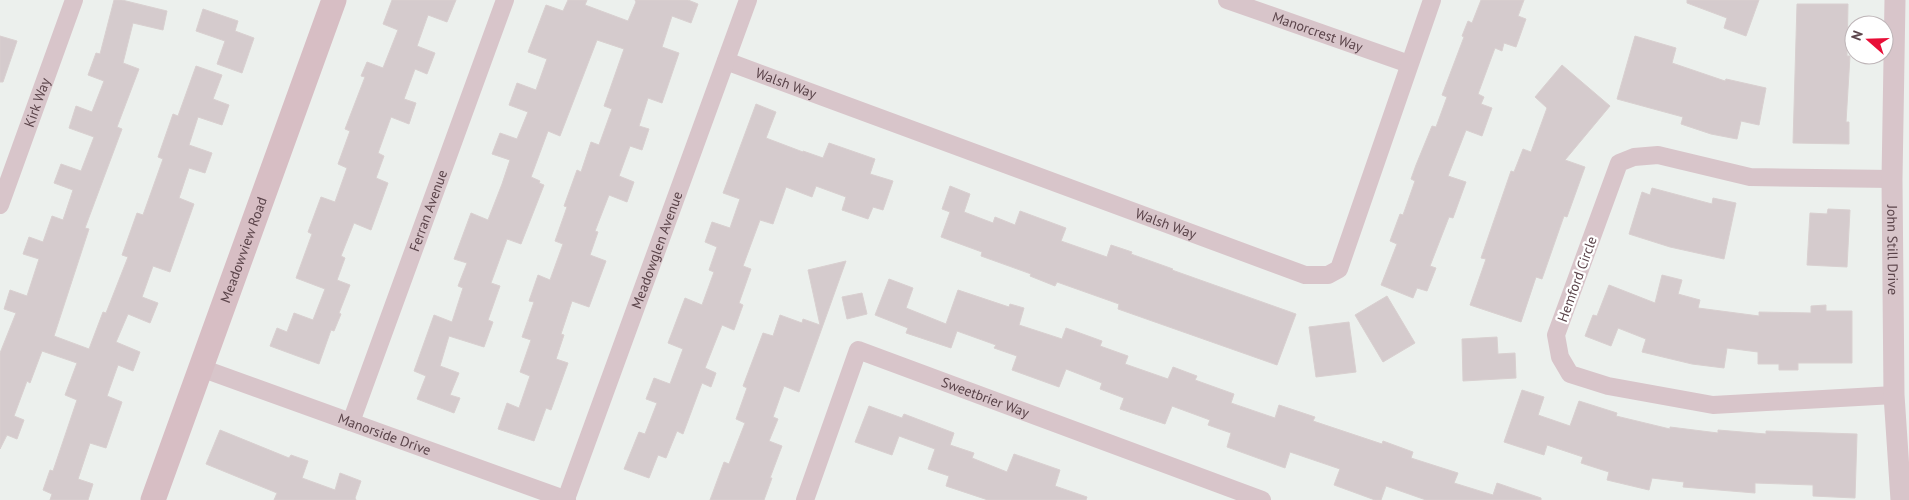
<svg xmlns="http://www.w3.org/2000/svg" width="1909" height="500" viewBox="0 0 1909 500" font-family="'PT Sans',sans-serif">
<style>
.building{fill:#d5cbcd;stroke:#d9d0d0}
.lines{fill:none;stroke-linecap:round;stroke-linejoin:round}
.minor{stroke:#d8c5ca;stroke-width:18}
.tertiary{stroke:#d8c5ca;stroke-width:21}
.secondary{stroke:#d7bec4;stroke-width:25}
.labels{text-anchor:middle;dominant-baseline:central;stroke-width:4.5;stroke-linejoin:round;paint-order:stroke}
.street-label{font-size:14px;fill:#5b444a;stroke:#fff}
</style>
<rect width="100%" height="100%" fill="#ecf0ed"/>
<path class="building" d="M114,0H122L167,11L163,30L133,23L123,63L139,69L117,127L122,129L85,228L89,229L54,336L89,349L103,312L106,313L128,257L122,255L137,213L143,215L163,159L158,157L173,114L178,116L196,66L222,75L213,99L229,105L222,125L198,117L189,145L212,153L205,173L189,168L179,198L194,204L170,272L153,266L142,297L158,303L150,323L128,314L116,342L140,352L133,371L118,365L107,396L122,402L106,448L90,443L78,479L93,484L88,500H50L52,494L43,490L50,470L53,471L77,400L65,395L77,363L42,351L30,383L27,381L14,416L24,420L17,439L7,435L0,449V353L16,313L4,309L10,290L27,296L39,259L23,254L29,237L43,242L52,216L63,220L73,190L54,183L61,164L81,171L94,137L69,128L76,106L92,112L104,81L88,75L96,53L100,54Z
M392,0H456L447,22L428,15L417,46L435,53L427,74L415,69L404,99L416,103L409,124L391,117L378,153L384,156L376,178L388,183L371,230L354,223L341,256L345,258L337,280L350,285L339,313L341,314L334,331L331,330L319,364L270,346L277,328L287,332L294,313L313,320L325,289L296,278L312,234L308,232L321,197L335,202L347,168L338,164L350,131L345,129L365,77L361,76L367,62L383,68L398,30L383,24Z
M568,0H587L585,5L628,21L636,2L635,0H688L698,4L691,23L672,16L662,47L679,53L662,103L648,98L639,126L649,129L642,150L630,146L619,176L634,182L627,202L609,195L595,231L598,232L590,255L606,261L589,307L572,301L561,334L564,335L556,359L568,363L551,410L546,408L534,441L498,429L507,403L519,408L530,376L520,372L531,340L522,337L534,302L529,301L538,275L550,280L563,244L555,241L567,207L564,206L577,170L581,172L591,142L599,145L612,109L604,106L624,49L597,40L560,136L548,131L531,177L540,181L539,183L544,185L521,244L507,239L491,283L500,286L488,320L493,322L484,347L449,336L440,366L459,373L450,395L460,398L454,413L417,399L426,376L414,371L434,315L452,322L463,288L458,286L467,263L454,259L471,213L488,220L502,184L510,160L492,154L500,133L517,139L528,112L509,105L517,83L536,90L547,59L528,52L546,5L563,11Z
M1481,0H1524L1518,16L1526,19L1516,47L1504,43L1502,51L1495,48L1478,94L1484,97L1481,104L1492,108L1482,136L1466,130L1448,176L1466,182L1453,218L1449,217L1430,266L1436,268L1427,291L1417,288L1413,298L1381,285L1397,244L1390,241L1400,214L1403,215L1415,181L1411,179L1416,165L1432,126L1436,127L1447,97L1442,95L1464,37L1462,36L1468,21L1472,23Z
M1687,0H1759L1746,36L1724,28L1727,18L1687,3Z
M1797,4H1848L1847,56H1850L1846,122H1849V144L1793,143Z
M203,9L238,21L235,31L254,38L242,73L217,64L225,41L196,31Z
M0,36L17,41L3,82H0Z
M1635,36L1676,48L1672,63L1725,81L1726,79L1766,88L1759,125L1741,121L1737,139L1711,134L1681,124L1683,117L1617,99Z
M1562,65L1610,106L1565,160L1585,167L1567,217L1564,216L1542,279L1536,277L1521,322L1470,305L1486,259L1481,258L1511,171L1514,172L1523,149L1531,152L1547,108L1535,97Z
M756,104L776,112L766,138L803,152V151L823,158L829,143L875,159L870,174L893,181L883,210L873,207L868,219L842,210L846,197L816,186L812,197L786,187L773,224L760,220L743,266L751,269L739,303L743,305L734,330L722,325L705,368L716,373L711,387L702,383L683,434L677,431L666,458L658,455L649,478L624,469L639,432L645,434L657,403L646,399L654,378L670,384L683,349L668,343L685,298L702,305L714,272L709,270L717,247L705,242L712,222L730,228L740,199L723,193Z
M950,186L970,194L964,212L993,223L995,217L1015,225L1020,211L1066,228L1061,241L1107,257L1111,245L1132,252L1131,254L1173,269L1172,270L1296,314L1277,365L1118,309L1119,304L1057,282L1055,286L1030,276L1031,274L981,256L982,252L941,237L950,212L942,209Z
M1652,188L1712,204L1713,198L1736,203L1724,259L1670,247L1629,234L1642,192L1650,195Z
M1828,209L1850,210L1847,267L1807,265L1810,213L1827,214Z
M846,261L799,392L784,386L773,417L778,419L769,441L782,446L770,478H772L764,500H710L724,462L729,464L745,423L736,419L747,388L743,386L763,333L773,336L780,315L802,323L803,319L820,325L808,270Z
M1662,275L1682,280L1678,294L1700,300L1698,308L1759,316V312L1811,313V306L1826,305V311H1852V363H1798V370H1779V364H1758V352L1727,348L1724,368L1692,364L1642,352L1646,339L1618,328L1611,346L1585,336L1593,315L1597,316L1609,285L1655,303Z
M889,279L913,288L906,308L946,324L958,290L1009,307L1010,304L1024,308L1019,325L1062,339L1066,328L1102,341L1100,346L1128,356L1125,364L1168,379L1173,367L1197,376L1195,380L1234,394L1231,403L1275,418L1279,405L1315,417L1313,421L1382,444L1383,441L1413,452L1411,458L1458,473L1454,483L1493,495L1497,483L1541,498V500H1426L1386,486L1381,500H1375L1334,485L1340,469L1290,452L1285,468L1227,447L1231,433L1208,425L1210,420L1172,406L1165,424L1120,409L1124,398L1100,389L1102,383L1066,369L1059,387L1012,370L1017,356L994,348L996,345L957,331L951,348L906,333L908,328L875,315Z
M862,293L867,314L847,319L842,297Z
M1387,296L1415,343L1383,362L1355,315Z
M1349,322L1356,372L1316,377L1309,327Z
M1497,337L1498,354L1515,353L1516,378L1463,381L1462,339Z
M1522,390L1544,397L1538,415L1570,426L1579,401L1617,413L1616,416L1670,429V427L1718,433V430L1766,434V431L1857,434L1855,498L1813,496V485L1755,483V493L1683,487L1684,482L1652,478L1649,490L1607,480L1609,472L1581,463L1583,457L1547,445L1544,455L1504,442Z
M869,406L902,418L904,414L954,433L950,445L974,453L972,458L1007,472L1014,454L1060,470L1055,486L1087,497L1086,500H988L946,486L949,476L928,469L935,449L899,436L892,455L855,442Z
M220,430L289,458L291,455L308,461L302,478L335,490L340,473L361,481L355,498L356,500H274L277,493L206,464Z"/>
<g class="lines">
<g class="minor">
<path id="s1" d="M1227,0L1409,64"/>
<path id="s2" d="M726,61L1305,275H1328L1339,269L1432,0"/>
<path d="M1892,179L1750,177L1658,155L1634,157L1619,163L1556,335L1560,357L1570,374L1608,386L1713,405L1894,395"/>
<path id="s3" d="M0,205L74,0"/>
<path id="s4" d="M201,368L567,500"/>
<path id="s5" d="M351,422L505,0"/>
<path id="s6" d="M566,499L748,0"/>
<path id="s7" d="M805,500L858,350L1262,500"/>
</g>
<path class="tertiary" id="s8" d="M1895,0L1892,179L1894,395L1901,500"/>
<path class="secondary" id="s9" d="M153,500L334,0"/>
</g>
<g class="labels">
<g class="street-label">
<text stroke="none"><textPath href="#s1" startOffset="96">Manorcrest Way</textPath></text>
<text stroke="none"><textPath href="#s2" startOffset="64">Walsh Way</textPath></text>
<text stroke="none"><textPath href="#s3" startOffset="109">Kirk Way</textPath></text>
<text stroke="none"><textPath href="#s5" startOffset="225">Ferran Avenue</textPath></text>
<text stroke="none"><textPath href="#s2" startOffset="469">Walsh Way</textPath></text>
<text stroke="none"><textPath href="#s9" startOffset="266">Meadowview Road</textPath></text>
<text stroke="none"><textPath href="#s6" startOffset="265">Meadowglen Avenue</textPath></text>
<text stroke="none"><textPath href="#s8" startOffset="250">John Still Drive</textPath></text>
<text transform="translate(1577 279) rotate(-70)">Hemford Circle</text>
<text stroke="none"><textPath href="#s7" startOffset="295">Sweetbrier Way</textPath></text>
<text stroke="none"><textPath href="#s4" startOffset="195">Manorside Drive</textPath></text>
</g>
</g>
<g transform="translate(1869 40) rotate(290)"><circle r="24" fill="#ffffff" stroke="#bdb4b7"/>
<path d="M0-4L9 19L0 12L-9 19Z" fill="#e80e37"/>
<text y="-8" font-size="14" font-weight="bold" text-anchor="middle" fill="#5b444a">N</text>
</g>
</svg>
